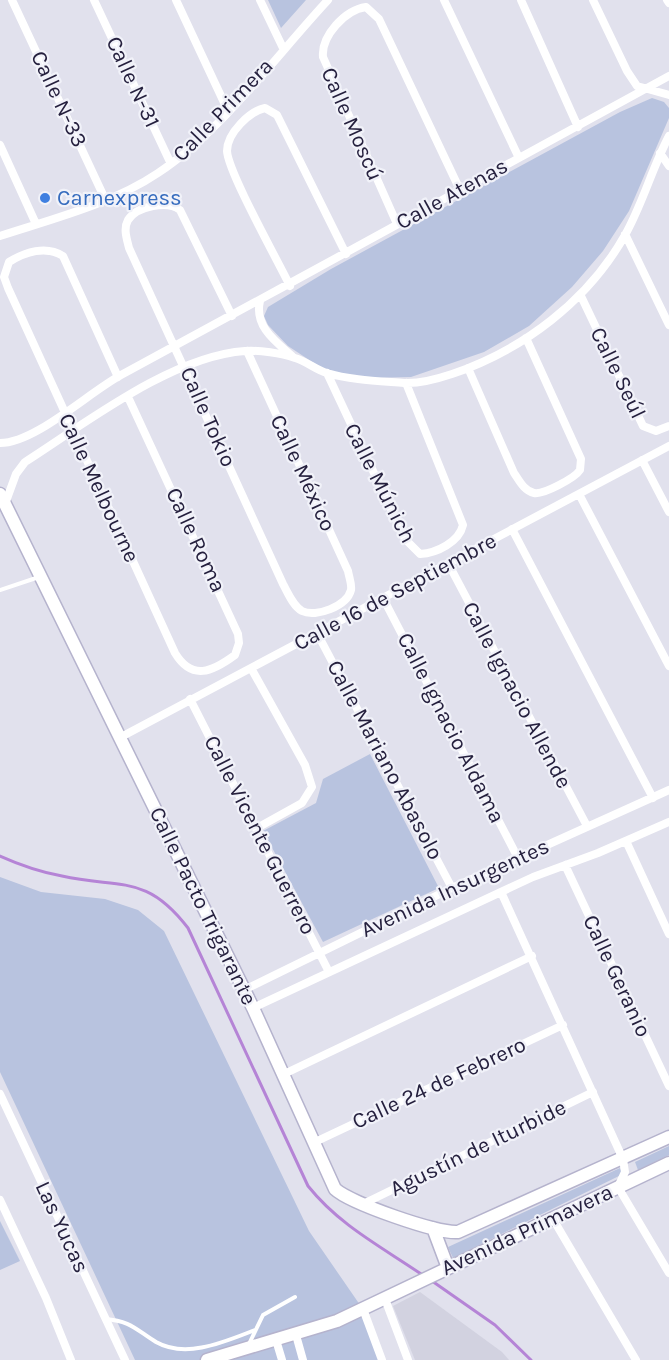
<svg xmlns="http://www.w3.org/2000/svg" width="669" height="1360" viewBox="0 0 669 1360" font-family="Karla,sans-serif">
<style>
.built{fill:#d2d2e0}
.green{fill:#b8c3df}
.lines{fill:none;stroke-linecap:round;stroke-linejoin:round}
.stream{stroke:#b584d6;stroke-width:3}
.secondary-casing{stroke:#b5b3cd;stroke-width:15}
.lane{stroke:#fff;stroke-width:4}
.street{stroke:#fff;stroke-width:8}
.secondary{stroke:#fff;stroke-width:12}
.shop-dot{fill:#3f7fe0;stroke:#f1f2f9;stroke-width:2}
.labels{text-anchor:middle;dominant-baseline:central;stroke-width:4.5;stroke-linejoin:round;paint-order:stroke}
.street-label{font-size:22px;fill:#25203e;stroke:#f1f2f9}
.shop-label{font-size:22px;fill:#366cbe;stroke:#f1f2f9;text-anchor:start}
</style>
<rect width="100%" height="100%" fill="#e1e1ed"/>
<path class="built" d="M420,1292L502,1352L509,1360H415L393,1306Z"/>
<path class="green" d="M268,0H306L281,28Z
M652,98L664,102L669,108V118L629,211L603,251L572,287L529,326L484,352L411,377L366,378L326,371L288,346L268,325L264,316L268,307L331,269L620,112Z
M370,754L439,888L323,942L263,831L316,803L323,779Z
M0,877L41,892L105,899L138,910L164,931L309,1231L369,1318L385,1360H135L0,1072Z
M669,1146V1155L638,1170L635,1162Z
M620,1168L623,1174L453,1258L448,1247Z
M0,1221L20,1261L0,1270Z"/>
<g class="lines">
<path class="stream" d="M0,856C20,865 41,872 62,876C120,889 146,873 188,928L308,1186C340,1226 382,1247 424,1276
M432,1281L495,1325L531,1360"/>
<g class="secondary-casing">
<path id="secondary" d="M0,494L253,1008L335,1189C350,1203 438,1234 458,1232L669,1137
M433,1228L448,1268
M207,1360L337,1321L669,1163"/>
</g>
<path class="lane" d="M0,590L39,577
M105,1319C131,1321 135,1329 156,1342C186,1359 224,1342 255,1330
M249,1344L263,1315L295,1297"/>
<path class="street" d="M12,0L105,199
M94,0L171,164
M176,0L228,111
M260,0L283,48
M444,0L519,158
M521,0L578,127
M593,0L627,71L637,86L669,95
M667,0L669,3
M0,145L36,224
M660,153L669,166
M397,224L323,57C321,36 345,10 366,7L379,19L460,190
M625,234L669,325
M0,236C52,219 112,204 158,173C223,130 275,57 328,0
M290,286C278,261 228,172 227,151C227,133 250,111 265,108L277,115L346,254
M580,294L643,426L656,431L669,426
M260,301C254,326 275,341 292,356
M232,316L180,210C168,200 137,206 128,220C123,229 127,239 129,248L283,584C288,593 293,606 302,611C316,618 347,606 351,590C352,584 349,577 348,571L247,351
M468,368L514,473C519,480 524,491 534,493C543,495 575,478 580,470L581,459L526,338
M327,373L405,539L420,554C437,553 459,542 463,525L406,383
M118,377L63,256C46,245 25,252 9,262L4,277L8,288L175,653C192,681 212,672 235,655L239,643L238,634L128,397
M0,443C35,443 88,393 121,375C304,276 486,176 669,76
M642,460L669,512
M579,494L669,666
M5,504L16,474L25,462C86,423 172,356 245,351C259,350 281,353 295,358C306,361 316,370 327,373C350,380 379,381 404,383C420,384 437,379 452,374C523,350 588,301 625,235C643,203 652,168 669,136
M512,529L653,798
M448,563L587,826
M383,598L518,858
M317,633L452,888
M251,668L305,765L312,787L302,803L257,828
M190,699L329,972
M121,737L669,446
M626,841L669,934
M565,865L669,1086
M501,892L623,1159L625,1172L618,1187L669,1273
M244,990L452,888L669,790
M253,1008L533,877L598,853L669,822
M284,1074L532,956
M0,1094L125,1360
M315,1142L563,1025
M0,1200L46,1298L71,1360
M363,1204L593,1092
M553,1219L636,1360
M385,1299L408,1360
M363,1309L382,1360
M296,1335L303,1360
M276,1340L282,1360"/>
<use href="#secondary" class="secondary"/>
</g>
<circle class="shop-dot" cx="45" cy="198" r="6"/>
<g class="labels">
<g class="street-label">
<text transform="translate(133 82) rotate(65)">Calle N-31</text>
<text transform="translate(59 99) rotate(65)">Calle N-33</text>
<text transform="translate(223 110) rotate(-46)">Calle Primera</text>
<text transform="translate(352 124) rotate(66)">Calle Moscú</text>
<text transform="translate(452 194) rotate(-29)">Calle Atenas</text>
<text transform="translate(618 373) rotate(64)">Calle Seúl</text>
<text transform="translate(208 417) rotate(66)">Calle Tokio</text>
<text transform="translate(303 473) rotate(65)">Calle México</text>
<text transform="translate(380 483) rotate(63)">Calle Múnich</text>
<text transform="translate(99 488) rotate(65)">Calle Melbourne</text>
<text transform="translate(196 540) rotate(65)">Calle Roma</text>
<text transform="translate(395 592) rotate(-28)">Calle 16 de Septiembre</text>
<text transform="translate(517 695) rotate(62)">Calle Ignacio Allende</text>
<text transform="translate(451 728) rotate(63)">Calle Ignacio Aldama</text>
<text transform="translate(385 760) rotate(62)">Calle Mariano Abasolo</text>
<text transform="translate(260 835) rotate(63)">Calle Vicente Guerrero</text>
<text transform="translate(455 888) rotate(-25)">Avenida Insurgentes</text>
<text transform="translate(203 906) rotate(64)">Calle Pacto Trigarante</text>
<text transform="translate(617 976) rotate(65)">Calle Geranio</text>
<text transform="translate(439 1083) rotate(-25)">Calle 24 de Febrero</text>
<text transform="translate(478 1148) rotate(-26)">Agustín de Iturbide</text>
<text transform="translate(62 1227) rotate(65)">Las Yucas</text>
<text transform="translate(527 1230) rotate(-25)">Avenida Primavera</text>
</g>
<g class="shop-label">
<text x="57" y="198">Carnexpress</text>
</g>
</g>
</svg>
